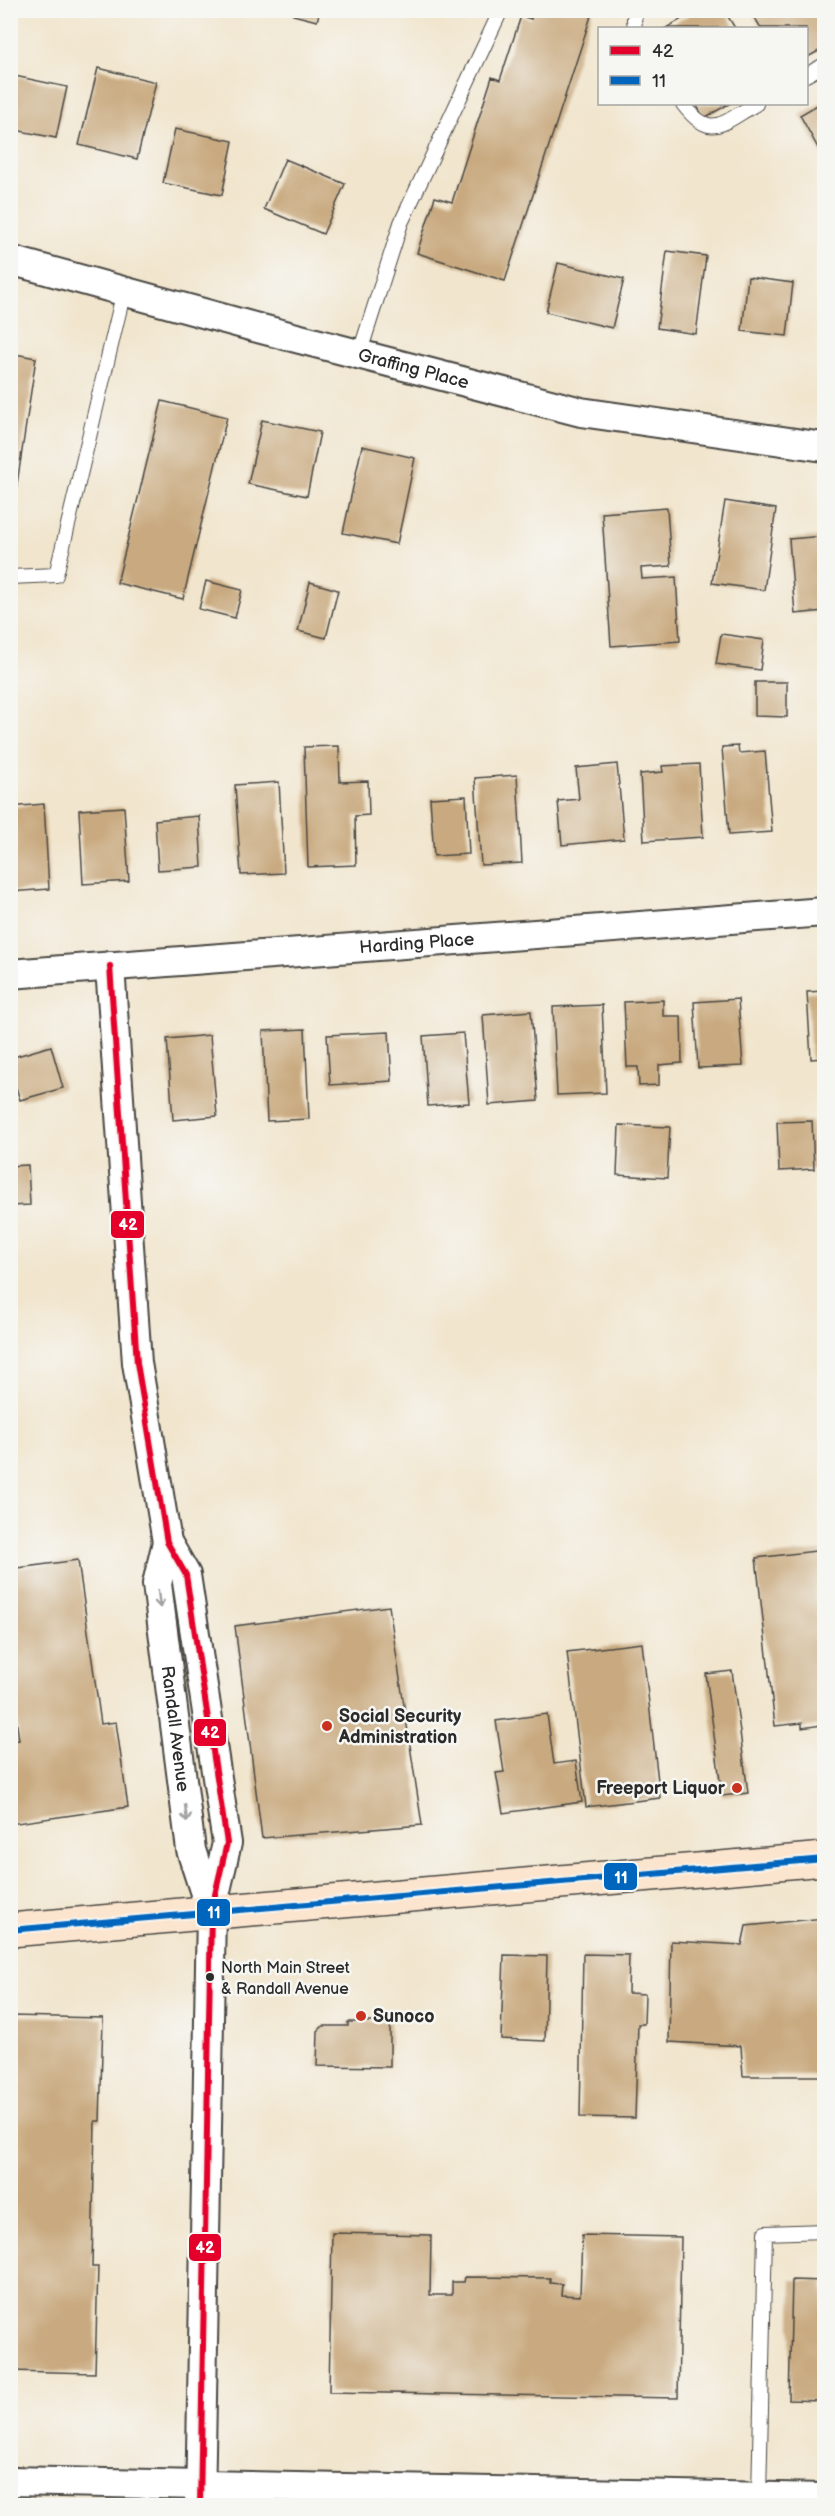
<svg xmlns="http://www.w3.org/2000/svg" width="835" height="2516" viewBox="0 0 835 2516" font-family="'Balsamiq Sans',sans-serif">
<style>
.building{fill:#c9aa80}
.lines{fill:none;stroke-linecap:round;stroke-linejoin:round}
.lane-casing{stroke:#494743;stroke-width:16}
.street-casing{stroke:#494743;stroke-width:32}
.secondary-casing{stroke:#494743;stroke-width:36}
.lane{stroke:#fff;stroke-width:14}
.street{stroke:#fff;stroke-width:28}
.secondary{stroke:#fce5cf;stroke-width:33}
.bus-1-casing{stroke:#f6f6f2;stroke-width:10}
.bus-2-casing{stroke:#f6f6f2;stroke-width:10}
.bus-1{stroke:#e4002b;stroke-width:6}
.bus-2{stroke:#0065bd;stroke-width:6}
.oneway{stroke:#a0a0a0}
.poi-dot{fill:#c8321e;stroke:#f6f6f2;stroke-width:2}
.bus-dot{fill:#2b2b2b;stroke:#f6f6f2;stroke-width:2}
.labels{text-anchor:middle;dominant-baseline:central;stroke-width:5;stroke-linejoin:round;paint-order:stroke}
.bus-label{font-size:16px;fill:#2b2b2b;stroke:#f6f6f2;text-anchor:start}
.street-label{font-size:18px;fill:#2b2b2b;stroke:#f6f6f2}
.poi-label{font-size:18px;font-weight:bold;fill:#2b2b2b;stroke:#f6f6f2;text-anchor:start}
.line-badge{stroke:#f6f6f2;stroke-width:2}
.badge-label{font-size:16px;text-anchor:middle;font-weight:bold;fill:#fff}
</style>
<rect width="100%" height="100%" fill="#f6f6f2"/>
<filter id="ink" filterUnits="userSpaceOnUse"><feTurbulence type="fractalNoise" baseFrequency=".0167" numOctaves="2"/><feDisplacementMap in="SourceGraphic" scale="12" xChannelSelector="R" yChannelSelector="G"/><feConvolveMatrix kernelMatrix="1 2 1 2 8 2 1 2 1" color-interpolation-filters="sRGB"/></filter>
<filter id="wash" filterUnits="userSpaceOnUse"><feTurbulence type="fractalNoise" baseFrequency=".008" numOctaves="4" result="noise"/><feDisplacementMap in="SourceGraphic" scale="24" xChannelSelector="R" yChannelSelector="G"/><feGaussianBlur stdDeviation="1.35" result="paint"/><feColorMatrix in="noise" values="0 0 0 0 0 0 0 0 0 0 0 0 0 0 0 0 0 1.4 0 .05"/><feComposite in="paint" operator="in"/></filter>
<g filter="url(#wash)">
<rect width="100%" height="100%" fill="#f1e5cd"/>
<g id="blocks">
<path class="building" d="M294,10H320L317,21L293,15Z
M534,10H593L505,281L417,253L435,197L452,202L492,77L500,80L521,16L531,19Z
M697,10H724L735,28H666Z
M750,10H824V48L806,58V28H761Z
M98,68L156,82L137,159L79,145Z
M10,75L67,87L56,138L10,129Z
M824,101V159L800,115Z
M696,104H729L704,118Z
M175,129L233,141L222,195L163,183Z
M285,159L345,184L323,234L264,209Z
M667,251L706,256L696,334L657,328Z
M558,263L624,279L612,328L546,312Z
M748,277L793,283L787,336L742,331Z
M10,353L36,358L12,517L10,516Z
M162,401L227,417L183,599L117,583Z
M262,420L320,432L307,496L248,484Z
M362,446L415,458L397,544L343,533Z
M725,501L776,509L764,590L712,583Z
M667,508L671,566L641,568L642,579L676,577L680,641L611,646L602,513Z
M824,536V611L795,614L789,539Z
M206,581L242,590L235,618L199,609Z
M310,582L338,590L326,638L298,631Z
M721,634L764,640L760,670L716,664Z
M755,682H787V717L755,716Z
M339,746L340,782L368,781L369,815L355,816L356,865L308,867L304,747Z
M738,746L739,753L765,751L772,832L729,835L722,747Z
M617,764L624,839L562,845L558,801L579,799L576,768Z
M699,764L703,837L644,841L640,774L663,772L662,766Z
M517,775L522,863L481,865L475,778Z
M279,782L284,873L241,875L235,785Z
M466,796L469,854L434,856L430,798Z
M44,804L49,889L10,892V807Z
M124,807L129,881L83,884L79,810Z
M199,816L202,867L158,870L155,820Z
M824,991V1058L811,1059L807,992Z
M738,999L743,1066L698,1068L694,1002Z
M663,1000V1016H681L682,1063L659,1065V1085L639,1086L638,1067H627L624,1002Z
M602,1005L606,1093L557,1095L553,1007Z
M531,1011L538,1101L489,1105L483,1015Z
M305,1029L309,1119L267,1121L263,1031Z
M389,1032L392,1081L330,1085L327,1035Z
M463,1033L469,1103L428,1106L423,1036Z
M210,1035L217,1116L173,1120L167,1039Z
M51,1046L63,1088L20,1100L10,1068V1058Z
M812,1121L814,1169L779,1171L777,1122Z
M619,1125L670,1127L667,1178L617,1175Z
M28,1165L30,1205L10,1206V1166Z
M824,1550V1731L822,1725L802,1728V1723L775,1726L756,1558Z
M78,1560L101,1724L116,1722L128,1807L10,1824V1741L19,1740L10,1675V1569Z
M389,1606L422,1825L262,1838L235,1626Z
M642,1643L660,1798L586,1807L567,1652Z
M732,1671L748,1793L722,1796L706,1674Z
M547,1714L554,1764L576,1761L582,1802L503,1813L496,1773L504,1772L496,1721Z
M824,1918V2076H743L741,2046L669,2042L671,1941L742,1945L746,1926Z
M583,1954L629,1955L628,1993L645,1994L644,2024H638L635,2118L580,2117Z
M504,1955L547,1956L545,2041L501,2039Z
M10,2016L103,2018L100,2121H95L92,2267H98L95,2373L10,2371Z
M348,2022H390V2067L317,2066L318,2031L323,2026H348Z
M332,2233L431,2235L430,2295H452V2282H464L465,2277L550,2278V2283L562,2284L561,2295L580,2296L582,2235L681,2237L678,2398L329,2392Z
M792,2280L824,2281V2401L789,2400Z"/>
</g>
</g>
<g filter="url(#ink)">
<use href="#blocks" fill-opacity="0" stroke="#494743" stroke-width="1.5"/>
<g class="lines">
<g class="lane-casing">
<path id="lane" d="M635,28L634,19L637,10
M806,75L824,65
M683,104C711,141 722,123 756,104
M359,355L401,223L501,10
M10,577L56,575L124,291
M759,2497L765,2233L824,2231"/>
</g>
<g class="street-casing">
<g id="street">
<path id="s1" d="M10,260L254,327L581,412L824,447"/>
<path d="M110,966L137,1363L167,1542L186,1575L227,1843L211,1912L200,2506"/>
<path id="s2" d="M10,974L824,912"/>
<path id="s3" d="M167,1542L157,1584L191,1850L211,1912"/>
<path d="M10,2481L824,2498"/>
</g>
</g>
<g class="secondary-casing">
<path id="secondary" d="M10,1930L824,1859"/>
</g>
<use href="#lane" class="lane"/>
<use href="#street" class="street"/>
<use href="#secondary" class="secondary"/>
<g class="bus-1-casing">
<path id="bus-1" d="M110,966L137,1363L167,1542L186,1575L227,1843L211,1912L200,2506"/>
</g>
<g class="bus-2-casing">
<path id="bus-2" d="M10,1930L824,1859"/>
</g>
<use href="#bus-1" class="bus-1"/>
<use href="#bus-2" class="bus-2"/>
</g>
<defs><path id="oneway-shaft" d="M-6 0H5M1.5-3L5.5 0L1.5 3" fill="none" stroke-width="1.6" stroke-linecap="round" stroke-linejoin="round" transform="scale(1.5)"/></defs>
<g class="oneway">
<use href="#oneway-shaft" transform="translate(159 1599) rotate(83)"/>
<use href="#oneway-shaft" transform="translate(186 1813) rotate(83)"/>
</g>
</g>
<g class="poi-dot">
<circle cx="327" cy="1726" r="6"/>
<circle cx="737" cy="1788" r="6"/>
<circle cx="361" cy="2016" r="6"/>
</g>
<circle class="bus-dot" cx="210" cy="1977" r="5"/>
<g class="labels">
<g class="bus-label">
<text x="221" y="1968">North Main Street<tspan x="221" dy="21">&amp; Randall Avenue</tspan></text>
</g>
<g class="street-label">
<text stroke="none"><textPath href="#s1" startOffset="418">Graffing Place</textPath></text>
<text stroke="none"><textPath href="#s2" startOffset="408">Harding Place</textPath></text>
<text stroke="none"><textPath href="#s3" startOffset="189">Randall Avenue</textPath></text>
</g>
<g class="poi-label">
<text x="339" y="1716">Social Security<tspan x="339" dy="21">Administration</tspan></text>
<text x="725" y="1788" text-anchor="end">Freeport Liquor</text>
<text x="373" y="2016">Sunoco</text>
</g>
</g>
<g class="line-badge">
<rect x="110" y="1210" width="35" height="29" rx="6" fill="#e4002b"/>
<rect x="193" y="1718" width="34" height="29" rx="6" fill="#e4002b"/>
<rect x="603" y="1862" width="35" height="29" rx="6" fill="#0065bd"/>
<rect x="196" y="1898" width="35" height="29" rx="6" fill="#0065bd"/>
<rect x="188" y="2233" width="34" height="29" rx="6" fill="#e4002b"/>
</g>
<g class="badge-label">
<text x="128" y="1230">42</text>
<text x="210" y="1738">42</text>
<text x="621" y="1883">11</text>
<text x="214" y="1918">11</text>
<text x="205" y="2253">42</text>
</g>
<rect width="835" height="2516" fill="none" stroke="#f6f6f2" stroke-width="36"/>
<rect x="598" y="27" width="210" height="78" fill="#f6f6f2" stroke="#a5a5a2" stroke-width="1.5"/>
<rect x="610" y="46" width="30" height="9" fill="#e4002b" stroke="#a5a5a2" stroke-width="1.5"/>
<text x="652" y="57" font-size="18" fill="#2b2b2b">42</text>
<rect x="610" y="76" width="30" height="9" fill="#0065bd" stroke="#a5a5a2" stroke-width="1.5"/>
<text x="652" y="87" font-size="18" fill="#2b2b2b">11</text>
</svg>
